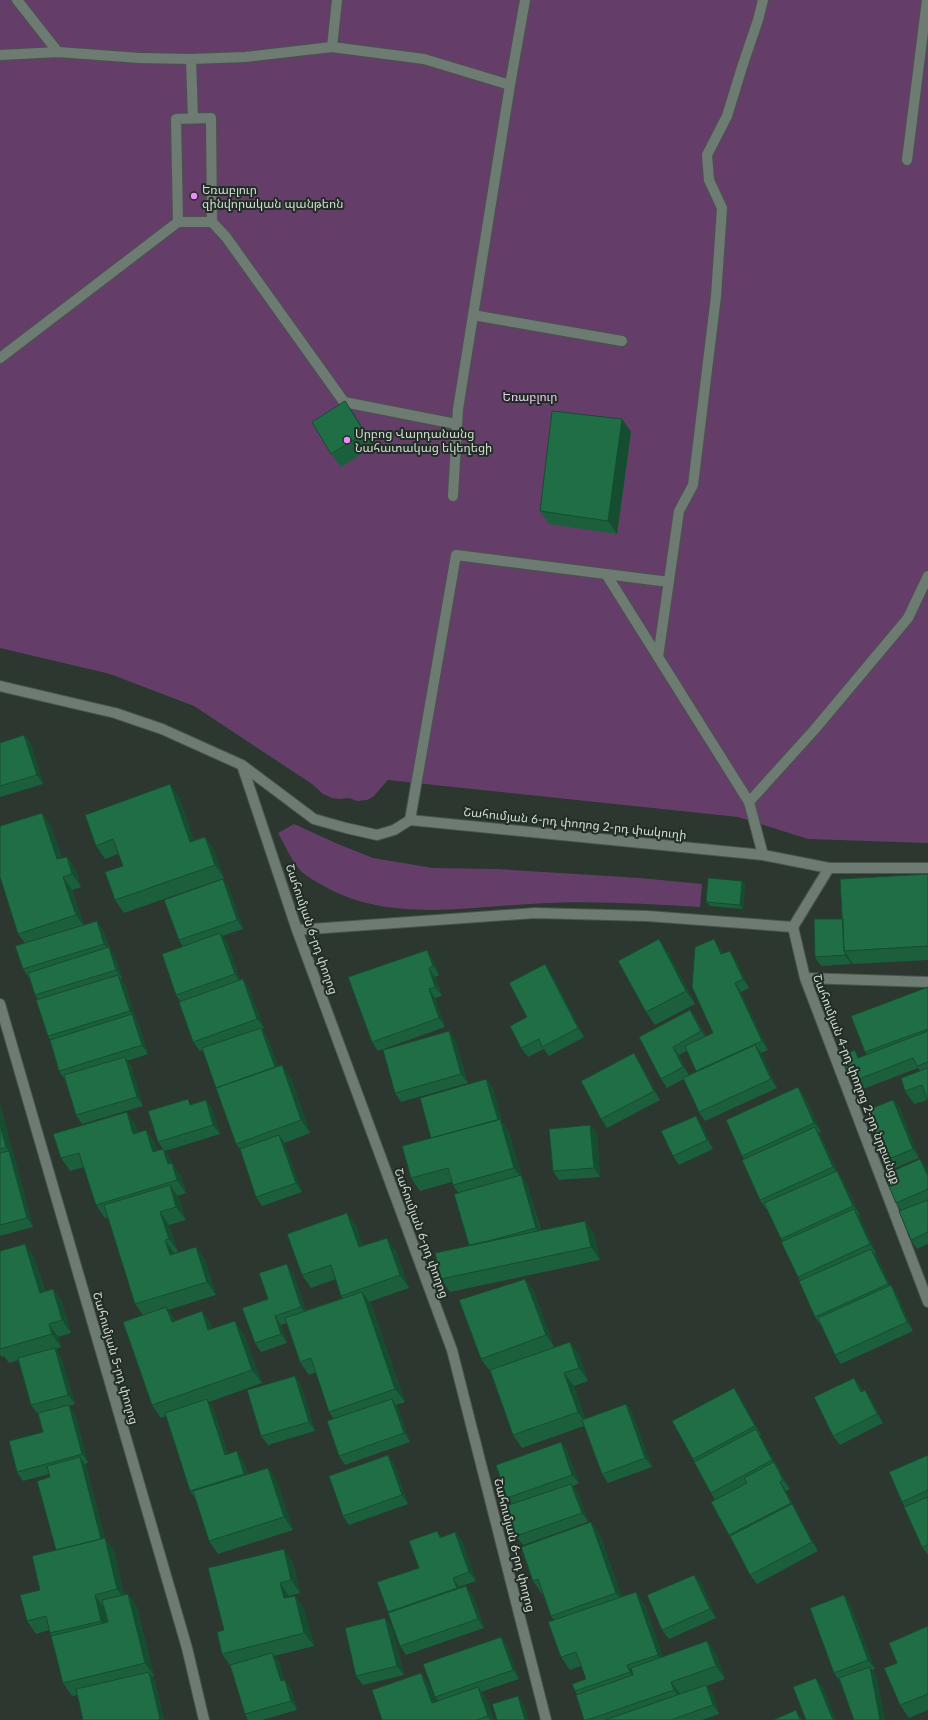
<svg xmlns="http://www.w3.org/2000/svg" width="928" height="1720" viewBox="0 0 928 1720" font-family="Lato,'Noto Sans Armenian',sans-serif">
<style>
.green{fill:#643e69}
.lines{fill:none;stroke-linecap:round;stroke-linejoin:round}
.service-casing{stroke:#49544c;stroke-width:12}
.pedestrian-casing{stroke:#49544c;stroke-width:12}
.minor-casing{stroke:#49544c;stroke-width:12}
.service{stroke:#6d7b72;stroke-width:10}
.pedestrian{stroke:#6d7b72;stroke-width:10}
.minor{stroke:#6d7b72;stroke-width:10}
.wall{fill:#1b5f3c;fill-rule:evenodd}
.shaded-wall{fill:#164d31}
.building{fill:#1f6e46;stroke:#164d31}
.poi-dot{fill:#ed8cf9;stroke:#212d25;stroke-width:1.5}
.labels{text-anchor:middle;dominant-baseline:central;stroke-width:4;stroke-linejoin:round;paint-order:stroke}
.poi-label{font-size:12px;fill:#d4dcd6;stroke:#212d25;text-anchor:start}
.park-label{font-size:12px;fill:#f1c7f6;stroke:#212d25}
.street-label{font-size:12px;fill:#d4dcd6;stroke:#212d25}
</style>
<rect width="100%" height="100%" fill="#2b372f"/>
<path class="green" d="M0,0H928V843L808,839L738,817L388,780L373,797L367,800L357,801L349,798L339,799L332,798L323,794L312,784L194,706L110,674L0,648Z
M294,824L338,844L373,858L433,868L497,869L640,878L702,884L700,907C643,904 587,900 530,904C461,908 385,922 322,885C315,881 305,876 300,870C291,860 285,845 278,833Z"/>
<g class="lines">
<g class="service-casing">
<path id="service" d="M17,0L58,52L140,58
M0,55L58,52
M907,160L927,0
M606,574L669,582
M658,657L679,511L693,485L716,296L722,208L709,180L707,155L727,116L743,64L758,20L763,0
M749,802L815,729L908,618L928,576
M410,820L456,555L606,574L749,802L763,855"/>
</g>
<g class="pedestrian-casing">
<path id="pedestrian" d="M332,47L337,0
M140,58L191,59L245,57L332,47L424,59L510,85
M191,59L193,118
M178,222L176,119L211,118L212,222
M473,315L622,341
M0,358L178,222H212L226,237L344,402L456,424
M453,496L458,409L510,85L525,0"/>
</g>
<g class="minor-casing">
<path id="minor" d="M0,686L115,713L162,729L242,765L314,819L346,828L377,835L394,830L410,820L763,855L829,868H928
M242,765L297,930L452,1350L546,1720
M829,868L793,927L805,978L928,1302
M297,930L535,913L647,916L793,927
M805,978L928,982
M0,1004L187,1648L204,1720"/>
</g>
<use href="#service" class="service"/>
<use href="#pedestrian" class="pedestrian"/>
<use href="#minor" class="minor"/>
</g>
<path class="wall" d="M354,414L374,446L341,467L331,454Z
M622,419L631,432L617,534L549,524L540,511Z
M24,735L31,744L43,784L0,797V743Z
M179,797L194,840L205,837L214,850L224,878L124,913L115,900L123,866L118,854L105,859L96,846Z
M42,813L51,826L62,858L67,857L76,870L81,887L72,890L84,925L103,930L109,947L115,956L122,978L121,979L125,984L136,1020L138,1023L148,1054L127,1061L131,1066L143,1106L82,1124L76,1115L64,1078L59,1071L50,1040L48,1036L38,1000L35,995L29,978L23,969L25,943L18,934Z
M928,874V960L853,964L851,961V964L821,966L815,957L843,919Z
M223,879L229,888L243,929L222,936L227,942L240,980L243,979L249,988L264,1028L262,1029L267,1037L278,1066L291,1078L310,1133L284,1143L302,1192L262,1206L256,1197L240,1149L236,1144L203,1050L200,1051L193,1042L180,1001L176,995L183,947L179,940Z
M742,881L745,885L743,909L710,906L706,902Z
M720,948L723,954L736,960L749,988L741,992L768,1050L761,1053L777,1088L705,1121L699,1112L684,1079L667,1088L661,1079L639,1037L690,1010L696,1019L706,1036L713,1033ZM687,1051L697,1072L689,1075L679,1055Z
M668,952L695,1004L655,1025L646,1012Z
M433,959L439,975L435,977L442,996L435,998L445,1027L378,1051L372,1042Z
M545,964L551,973L584,1037L549,1056L544,1049L528,1057L521,1048L527,1017Z
M928,987V1101V1100L914,1104L905,1091L920,1071L918,1068L858,1091L851,1082L860,1057L867,1054L865,1052Z
M449,1031L455,1040L468,1083L401,1102L395,1093Z
M640,1062L660,1100L607,1128L601,1119Z
M486,1079L493,1088L502,1122L509,1132L522,1177L527,1184L541,1230L585,1221L594,1234L600,1260L450,1292L441,1279L469,1245L458,1193L453,1185L452,1182L420,1191L411,1178L431,1138Z
M798,1087L804,1096L821,1132L819,1133L821,1136L837,1171L843,1180L860,1215H858L860,1218L876,1253L875,1254L878,1258L890,1286L897,1294L913,1331L841,1364L835,1355L821,1326L815,1317L783,1241L781,1239L767,1208L766,1209L760,1200L744,1159L742,1156Z
M206,1100L212,1109L220,1134L165,1151L172,1162L174,1166L181,1176L186,1193L177,1196L179,1198L186,1220L169,1225L178,1252L174,1253L175,1254L196,1247L205,1260L216,1295L168,1310L176,1321L202,1311L211,1324L212,1328L244,1334L262,1383L209,1402L213,1408L228,1454L243,1460L248,1474L277,1481L293,1530L218,1554L209,1541L195,1498L190,1491L167,1416L161,1418L152,1405L143,1315L135,1304L108,1217L105,1218L96,1205L84,1167L70,1171L61,1158L136,1125L138,1133L146,1130L155,1143L157,1150L163,1149L158,1142L192,1104Z
M893,1100L900,1109L919,1158L893,1169L886,1160Z
M0,1104L33,1227L0,1236Z
M590,1125L597,1134L600,1177L559,1180L553,1171Z
M702,1125L713,1149L679,1165L673,1156Z
M927,1167L928,1171V1244L917,1249L911,1240L901,1210L896,1203Z
M347,1213L356,1226L363,1246L396,1251L409,1288L369,1302L371,1304L405,1402L396,1405L398,1408L410,1442L345,1465L339,1456L334,1419L329,1412L316,1372L309,1375L300,1362L287,1323L281,1325L287,1343L261,1352L255,1343L268,1299L293,1273L306,1310L343,1298L341,1296L336,1279L311,1288L302,1275Z
M25,1244L34,1257L45,1291L53,1289L62,1302L71,1333L58,1337L61,1347L56,1349L61,1357L75,1404L69,1406L75,1414L88,1463L85,1464L86,1466L105,1539L114,1551L124,1595L128,1594L137,1607L154,1676L152,1677L155,1681L164,1720H83L78,1695L72,1696L63,1683L52,1636L50,1633L49,1630L36,1634L27,1621L40,1590L56,1550L50,1477L49,1474L23,1481L17,1472L43,1432L38,1414L31,1405L18,1360L9,1363L4,1356L1,1357L0,1354V1251ZM104,1608L108,1622H107Z
M525,1279L534,1292L554,1347L570,1342L579,1355L588,1381L574,1386L585,1419L626,1404L632,1413L652,1467L608,1483L602,1474L584,1426L522,1448L513,1435L490,1371L481,1359Z
M301,1385L315,1431L268,1445L261,1436Z
M860,1386L862,1391L871,1399L883,1423L840,1445L833,1436Z
M734,1388L740,1397L761,1435H760L790,1489L786,1491L818,1551L757,1584L750,1575L711,1502L715,1500L711,1493L693,1459Z
M561,1442L567,1451L579,1483L573,1486L578,1493L588,1522L523,1545L516,1536L512,1504L507,1498Z
M388,1455L394,1464L408,1504L349,1525L343,1516Z
M928,1455V1555L922,1547L905,1507L902,1502Z
M591,1522L600,1535L622,1597L645,1605L663,1657L707,1641L716,1654L725,1679L707,1686L713,1694L719,1714L702,1720H584L577,1694L575,1691L586,1679L581,1666L570,1670L561,1657L554,1620L551,1616L543,1594H542L533,1581Z
M437,1531L441,1537L455,1532L462,1541L476,1581L459,1587L460,1589L473,1595L484,1628L406,1655L400,1646L388,1612L419,1568Z
M293,1562L300,1593L289,1596L290,1597L295,1596L304,1609L314,1646L274,1656L279,1662L284,1680L291,1689L297,1710L262,1720H248L245,1714L230,1665L222,1654L224,1630Z
M694,1575L701,1583L716,1618L669,1639L662,1630Z
M844,1595L850,1604L875,1669L872,1670L876,1676L885,1720H854L840,1682L834,1673Z
M385,1618L392,1627L404,1675L363,1685L356,1676Z
M928,1626V1710L909,1718L900,1705L897,1663Z
M501,1637L507,1646L519,1679L481,1692L487,1700L494,1720H382L421,1673L430,1686L436,1702L438,1701L435,1697Z"/>
<path class="shaded-wall" d="M345,401L354,414L374,446L365,433Z
M622,419L631,432L617,534L608,521Z
M24,735L31,744L43,784L37,775Z
M170,784L179,797L199,855L190,842Z
M42,813L51,826L66,872L57,859Z
M205,837L214,850L224,878L215,865Z
M67,857L76,870L81,887L72,874Z
M63,877L72,890L85,928L76,915Z
M223,879L229,888L243,929L237,920Z
M742,881L745,885L743,909L740,905Z
M97,921L103,930L110,953L104,944Z
M220,933L227,942L241,983L235,974Z
M659,939L668,952L695,1004L686,991Z
M714,939L720,948L728,963L721,954Z
M109,947L115,956L122,978L116,970Z
M427,950L433,959L439,975L433,966Z
M730,951L736,960L749,988L743,979Z
M845,952L851,961V964L845,955Z
M545,964L551,973L584,1037L578,1028Z
M429,968L435,977L442,996L435,987Z
M118,975L125,984L136,1020L130,1011Z
M243,979L249,988L264,1028L257,1019Z
M735,983L741,992L768,1050L762,1041Z
M429,989L435,998L445,1027L439,1018Z
M690,1010L696,1019L708,1040L701,1031Z
M132,1014L138,1023L148,1054L142,1045Z
M261,1028L267,1037L282,1077L276,1068Z
M449,1031L455,1040L468,1083L461,1074Z
M755,1045L762,1054L777,1088L771,1079Z
M673,1047L679,1055L690,1076L683,1067Z
M855,1050L861,1059L858,1058Z
M634,1053L640,1062L660,1100L654,1091Z
M125,1057L131,1066L143,1106L137,1097Z
M282,1065L291,1078L310,1133L301,1120Z
M486,1079L493,1088L502,1122L509,1132L522,1177L527,1184L542,1237L536,1228L522,1180L514,1168L499,1122Z
M798,1087L804,1096L821,1132L814,1123Z
M206,1100L212,1109L220,1134L213,1125Z
M893,1100L900,1109L919,1158L913,1149Z
M0,1104L15,1160L6,1147L0,1125Z
M127,1112L136,1125L142,1147L133,1134Z
M696,1116L702,1125L713,1149L707,1140Z
M590,1125L597,1134L600,1177L594,1168Z
M815,1127L821,1136L839,1176L833,1167Z
M146,1130L155,1143L162,1165L153,1152Z
M279,1135L285,1144L302,1192L296,1183Z
M163,1149L172,1162L174,1166L181,1176L186,1193L177,1180L168,1164Z
M9,1151L15,1160L33,1227L27,1218Z
M920,1159L927,1167L928,1171V1176Z
M837,1171L843,1180L860,1215L853,1206Z
M170,1185L179,1198L186,1220L176,1207Z
M854,1209L860,1218L876,1253L870,1244Z
M160,1212L169,1225L178,1252L169,1239Z
M347,1213L356,1226L368,1260L359,1247Z
M585,1221L594,1234L600,1260L591,1247Z
M387,1238L396,1251L409,1288L400,1275Z
M165,1240L174,1253L179,1268L170,1255Z
M25,1244L34,1257L49,1306L40,1293Z
M196,1247L205,1260L216,1295L207,1282Z
M871,1249L878,1258L894,1293L888,1284Z
M287,1264L293,1273L308,1316L301,1307Z
M525,1279L534,1292L555,1348L546,1335Z
M891,1285L897,1294L913,1331L907,1322Z
M53,1289L62,1302L71,1333L62,1320Z
M362,1292L371,1304L405,1402L395,1389Z
M166,1307L175,1320L181,1335L172,1322Z
M202,1311L211,1324L217,1343L208,1330Z
M275,1316L281,1325L287,1343L281,1334Z
M235,1321L244,1334L262,1383L252,1370Z
M49,1324L58,1337L61,1347L52,1334Z
M570,1342L579,1355L588,1381L579,1368Z
M55,1348L61,1357L75,1404L68,1395Z
M564,1373L574,1386L587,1425L578,1412Z
M295,1376L301,1385L315,1431L309,1422Z
M854,1378L860,1386L867,1401L861,1392Z
M734,1388L740,1397L761,1435L755,1426Z
M865,1390L871,1399L883,1423L877,1414Z
M207,1399L213,1408L231,1464L225,1455Z
M392,1399L398,1408L410,1442L404,1433Z
M626,1404L632,1413L652,1467L645,1458Z
M69,1405L75,1414L88,1463L82,1454Z
M756,1429L762,1438L779,1469L772,1460Z
M561,1442L567,1451L579,1483L572,1475Z
M237,1451L243,1460L251,1483L244,1474Z
M388,1455L394,1464L408,1504L402,1495Z
M80,1457L86,1466L105,1539L114,1551L126,1602L117,1589L101,1539Z
M774,1462L780,1471L790,1489L783,1480Z
M268,1468L277,1481L293,1530L284,1517Z
M780,1482L786,1491L797,1512L791,1503Z
M571,1484L578,1493L588,1522L582,1513Z
M792,1504L798,1513L818,1551L812,1542Z
M591,1522L600,1535L625,1606L616,1593Z
M455,1532L462,1541L476,1581L469,1572Z
M284,1549L293,1562L300,1593L291,1580Z
M694,1575L701,1583L716,1618L710,1609Z
M453,1578L459,1587L463,1597L457,1588Z
M280,1583L289,1596L293,1611L284,1598Z
M466,1586L473,1595L484,1628L478,1619Z
M636,1592L645,1605L667,1668L658,1655Z
M128,1594L137,1607L154,1676L145,1663Z
M95,1595L104,1608L110,1634L101,1621Z
M844,1595L850,1604L875,1669L868,1660Z
M295,1596L304,1609L314,1646L304,1633Z
M385,1618L392,1627L404,1675L397,1666Z
M501,1637L507,1646L519,1679L513,1670Z
M707,1641L716,1654L725,1679L716,1666Z
M272,1653L279,1662L287,1690L281,1681Z
M627,1665L636,1678L639,1685L630,1672Z
M870,1667L876,1676L885,1720H880Z
M149,1672L155,1681L164,1720H160V1719Z
M421,1673L430,1686L441,1716L432,1703Z
M816,1678L823,1687L836,1720H833Z
M285,1680L291,1689L297,1710L291,1701Z
M671,1682L681,1695L683,1703L674,1690Z
M706,1685L713,1694L719,1714L713,1705Z
M478,1687L487,1700L494,1720H490L488,1716Z
M518,1696L524,1705L529,1720H525Z
M796,1710L802,1719V1720H800Z"/>
<path class="building" d="M345,401L365,433L331,454L312,422Z
M552,411L622,419L608,521L540,511Z
M24,735L37,775L0,786V743Z
M170,784L190,842L205,837L215,865L115,900L105,872L123,866L113,839L96,846L85,815Z
M42,813L57,859L67,857L72,874L63,877L76,915L18,934L0,877V826Z
M928,874V946L844,951L840,879Z
M708,878L742,881L740,905L706,902Z
M223,879L237,920L179,940L164,900Z
M814,919H843L844,951L845,952V955L815,957Z
M97,921L104,944L23,969L15,946Z
M220,933L235,974L176,995L162,954Z
M659,939L686,991L646,1012L618,961Z
M714,939L721,954L730,951L743,979L735,983L762,1041L696,1071L685,1046L713,1033L692,987L695,947Z
M109,947L116,970L35,995L28,973Z
M427,950L433,966L429,968L435,987L429,989L439,1018L372,1042L348,977Z
M545,964L578,1028L542,1047L539,1039L521,1048L510,1026L527,1017L509,983Z
M118,975L130,1011L48,1036L36,1000Z
M243,979L257,1019L193,1042L179,1002Z
M928,987V1029L865,1052L851,1016Z
M690,1010L701,1031L673,1047L683,1067L661,1079L639,1037Z
M132,1014L142,1045L59,1071L50,1040Z
M261,1028L275,1067L216,1088L202,1048Z
M449,1031L461,1074L395,1093L383,1050Z
M928,1031V1062L917,1066L913,1058L851,1082L841,1056L855,1050L858,1058Z
M755,1045L771,1079L699,1112L683,1078Z
M634,1053L654,1091L601,1119L581,1081Z
M125,1057L137,1097L76,1115L64,1075Z
M282,1065L301,1120L236,1144L216,1088Z
M928,1068V1101L922,1085L905,1091L901,1078Z
M486,1079L498,1120L431,1138L420,1098Z
M798,1087L814,1123L742,1156L726,1120Z
M188,1099L190,1105L206,1100L213,1125L158,1142L148,1111Z
M893,1100L913,1149L886,1160L867,1110Z
M127,1112L133,1134L146,1130L153,1152L163,1149L168,1164L172,1163L177,1180L96,1205L79,1153L61,1158L53,1134Z
M696,1116L707,1140L673,1156L661,1131Z
M500,1119L514,1168L453,1185L448,1168L411,1178L402,1146Z
M0,1125L6,1147L0,1149Z
M590,1125L594,1168L553,1171L549,1129Z
M815,1127L833,1167L760,1200L742,1160Z
M279,1135L296,1183L256,1197L240,1149Z
M9,1151L27,1218L0,1225V1153Z
M920,1159L928,1176V1189L896,1203L884,1175Z
M837,1171L853,1206L781,1239L764,1203Z
M521,1175L536,1228L488,1241L469,1245L454,1194Z
M170,1185L176,1207L160,1212L169,1239L165,1240L170,1255L196,1247L207,1282L135,1304L104,1205Z
M928,1200V1232L911,1240L899,1211Z
M854,1209L870,1244L798,1277L781,1242Z
M347,1213L359,1247L387,1238L400,1275L341,1296L331,1265L302,1275L287,1234Z
M585,1221L591,1247L441,1279L435,1253Z
M25,1244L40,1293L53,1289L62,1320L49,1324L52,1334L0,1349V1251Z
M871,1249L888,1284L815,1317L799,1281Z
M287,1264L301,1307L275,1316L281,1334L255,1343L242,1308L268,1299L259,1273Z
M525,1279L546,1335L481,1359L459,1300Z
M891,1285L907,1322L835,1355L818,1318Z
M362,1292L395,1389L329,1412L311,1358L300,1362L285,1318Z
M166,1307L172,1322L202,1311L208,1330L235,1321L252,1370L152,1405L123,1322Z
M570,1342L579,1368L564,1373L578,1412L513,1435L490,1370Z
M55,1348L68,1395L31,1405L18,1358Z
M295,1376L309,1422L261,1436L247,1390Z
M854,1378L861,1392L865,1390L877,1414L833,1436L814,1397Z
M734,1388L755,1426L693,1459L672,1421Z
M207,1399L225,1455L237,1451L244,1474L190,1491L165,1413Z
M392,1399L404,1433L339,1456L327,1421Z
M626,1404L645,1458L602,1474L582,1420Z
M69,1405L82,1454L17,1472L9,1441L43,1432L38,1413Z
M756,1429L772,1460L711,1493L694,1462Z
M561,1442L572,1475L507,1498L496,1465Z
M388,1455L402,1495L343,1516L329,1476Z
M928,1455V1490L902,1502L889,1472Z
M80,1457L101,1539L56,1550L37,1481L50,1477L47,1466Z
M774,1462L783,1480L780,1482L791,1503L729,1535L711,1502L747,1483L744,1478Z
M268,1468L284,1517L209,1541L193,1491Z
M571,1484L582,1513L516,1536L506,1506Z
M928,1497V1545L922,1547L904,1507Z
M792,1504L812,1542L750,1575L730,1536Z
M591,1522L616,1593L551,1616L538,1579L533,1581L521,1547Z
M437,1531L440,1538L455,1532L469,1572L453,1578L457,1588L388,1612L377,1582L419,1568L409,1541Z
M105,1538L117,1589L95,1595L101,1621L50,1633L46,1616L27,1621L20,1595L40,1590L32,1556Z
M284,1549L291,1580L280,1583L284,1598L295,1596L304,1633L222,1654L217,1632L224,1630L208,1568Z
M694,1575L710,1609L662,1630L647,1595Z
M466,1586L478,1619L400,1646L388,1613Z
M636,1592L658,1655L627,1665L630,1672L575,1691L572,1684L586,1679L576,1652L561,1657L548,1622Z
M128,1594L145,1663L63,1683L51,1636L108,1622L102,1600Z
M844,1595L868,1660L834,1673L810,1608Z
M385,1618L397,1666L356,1676L345,1628Z
M928,1626V1694L900,1705L884,1668L897,1663L889,1643Z
M501,1637L513,1670L435,1697L423,1664Z
M707,1641L716,1666L671,1682L674,1690L587,1720H584L576,1695L633,1675L631,1668Z
M272,1653L281,1681L285,1680L291,1701L245,1714L230,1665Z
M870,1667L880,1720H854L839,1678Z
M149,1672L160,1719L157,1720H83L76,1689Z
M421,1673L432,1703L478,1687L488,1716L476,1720H382L372,1690Z
M816,1678L833,1720H806L793,1687Z
M706,1685L713,1705L673,1719L674,1720H605Z
M518,1696L525,1720H497L492,1704Z
M796,1710L800,1720H773Z"/>
<g class="poi-dot">
<circle cx="194" cy="196" r="4"/>
<circle cx="347" cy="440" r="4"/>
</g>
<g class="labels">
<g class="poi-label">
<text x="202" y="189">Եռաբլուր<tspan x="202" dy="14">զինվորական պանթեոն</tspan></text>
<text x="355" y="433">Սրբոց Վարդանանց<tspan x="355" dy="14">Նահատակաց եկեղեցի</tspan></text>
</g>
<g class="park-label">
<text x="530" y="396">Եռաբլուր</text>
</g>
<g class="street-label">
<text transform="translate(575 823) rotate(6)">Շահումյան 6-րդ փողոց 2-րդ փակուղի</text>
<text transform="translate(312 929) rotate(71)">Շահումյան 6-րդ փողոց</text>
<text transform="translate(857 1079) rotate(69)">Շահումյան 4-րդ փողոց 2-րդ նրբանցք</text>
<text transform="translate(422 1233) rotate(70)">Շահումյան 6-րդ փողոց</text>
<text transform="translate(116 1358) rotate(74)">Շահումյան 5-րդ փողոց</text>
<text transform="translate(515 1545) rotate(76)">Շահումյան 6-րդ փողոց</text>
</g>
</g>
</svg>
